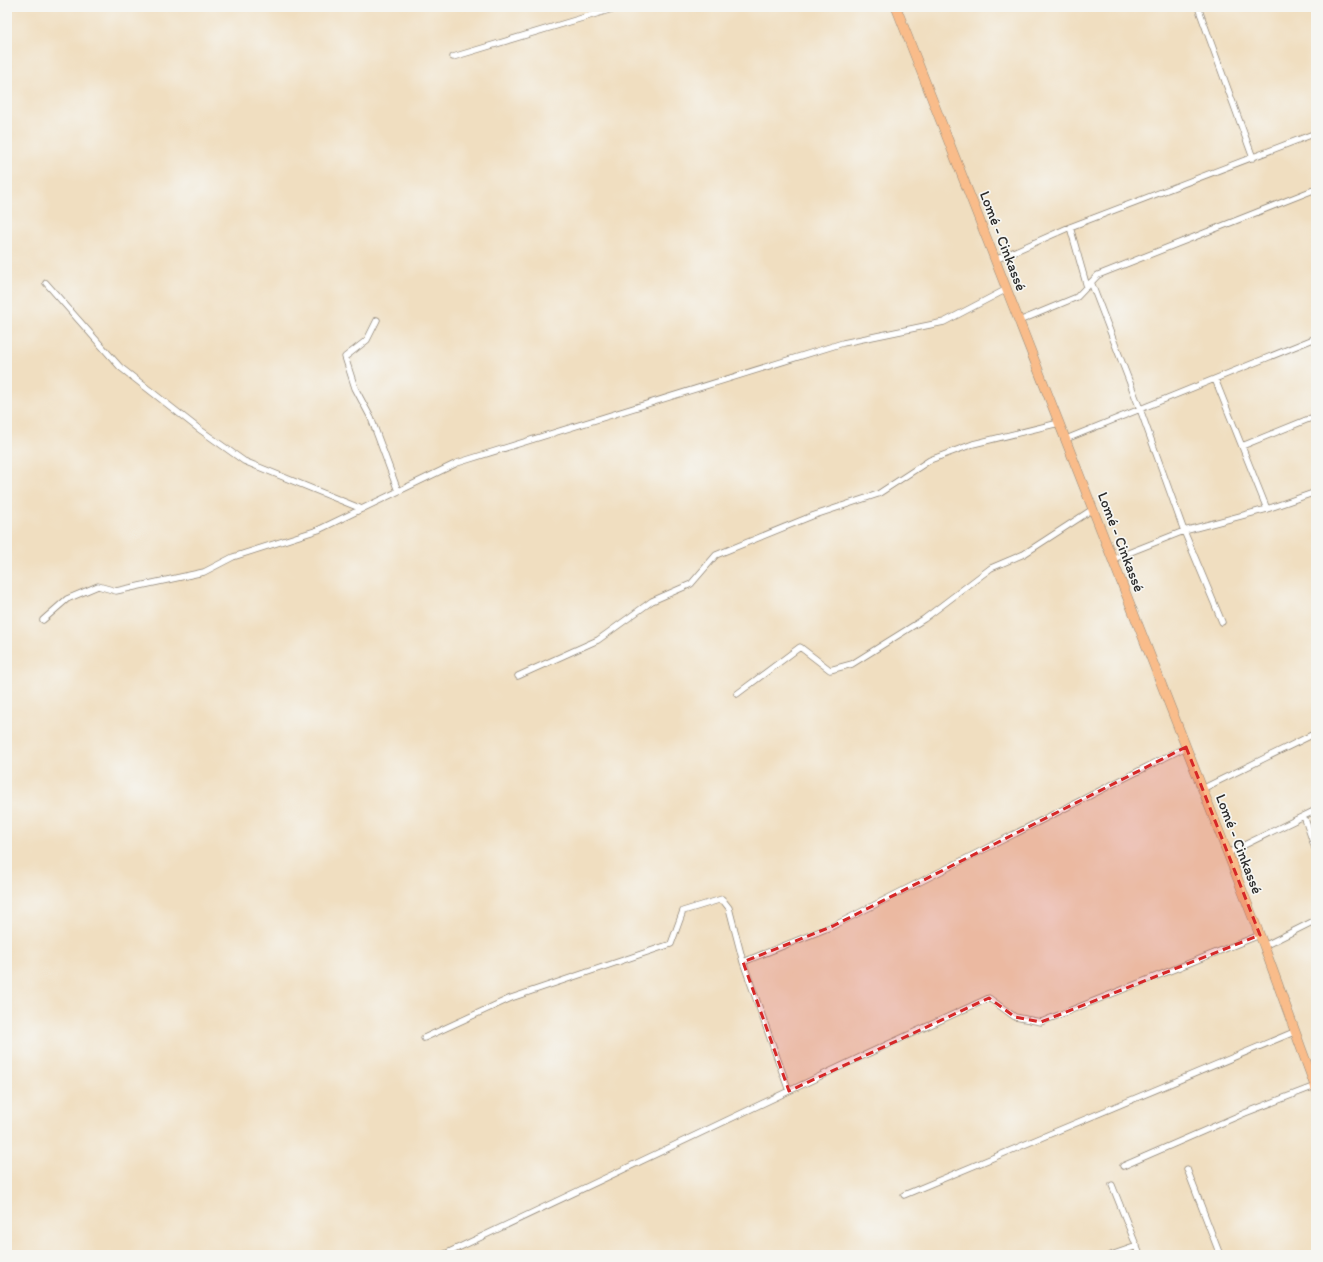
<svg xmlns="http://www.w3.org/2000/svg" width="1323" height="1262" viewBox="0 0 1323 1262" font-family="Itim,sans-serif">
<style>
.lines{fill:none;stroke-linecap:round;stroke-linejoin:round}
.minor-casing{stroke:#8e8476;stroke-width:7}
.trunk-casing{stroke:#8e8476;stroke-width:10}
.minor{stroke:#fff;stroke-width:5.5}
.trunk{stroke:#f9bc8a;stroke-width:9}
.marked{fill:#d62828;fill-opacity:0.2;stroke:#d62828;stroke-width:3;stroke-dasharray:8 5;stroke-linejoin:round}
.labels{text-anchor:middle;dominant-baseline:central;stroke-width:3.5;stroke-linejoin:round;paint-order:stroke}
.street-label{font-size:15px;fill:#2b2b2b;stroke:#f6f6f2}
</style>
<rect width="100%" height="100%" fill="#f6f6f2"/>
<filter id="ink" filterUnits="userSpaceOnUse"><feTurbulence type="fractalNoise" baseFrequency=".025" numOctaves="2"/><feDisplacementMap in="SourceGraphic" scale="8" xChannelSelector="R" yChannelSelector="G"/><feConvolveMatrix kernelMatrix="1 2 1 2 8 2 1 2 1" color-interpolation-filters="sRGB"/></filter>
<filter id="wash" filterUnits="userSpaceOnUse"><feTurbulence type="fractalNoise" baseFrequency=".012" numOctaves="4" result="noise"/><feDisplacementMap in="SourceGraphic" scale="16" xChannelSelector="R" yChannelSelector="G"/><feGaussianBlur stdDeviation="0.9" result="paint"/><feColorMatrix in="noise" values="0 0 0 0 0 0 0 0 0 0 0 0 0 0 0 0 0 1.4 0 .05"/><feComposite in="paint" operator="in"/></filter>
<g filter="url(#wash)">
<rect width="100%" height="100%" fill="#f0dec0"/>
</g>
<g filter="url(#ink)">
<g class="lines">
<g class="minor-casing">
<path id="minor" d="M1198,7L1253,158
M453,57L619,7
M1070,227L1087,287
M995,260L1070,227L1316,133
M1091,282L1140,409L1184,531L1222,622
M46,283L120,367L199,429L244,461L362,509
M377,320L367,340L345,357L355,388L371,418L398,491
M1019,321L1077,297L1098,275L1316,189
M1215,379L1267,509
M1066,439L1316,338
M1242,446L1316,416
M1113,559L1184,531L1267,509L1316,492
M43,620L67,599L98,586L116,591L204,572L233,557L318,530L457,463L843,343L944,322L1007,289
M518,676L598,640L652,601L691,584L716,555L812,516L878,494L930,460L973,444L1059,423
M737,694L800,647L830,670L852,664L924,619L991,568L1024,554L1093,509
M1202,789L1316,733
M1304,816L1316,851
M1228,853L1316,810
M1264,946L1316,920
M743,962L789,1091
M424,1038L511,998L671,944L683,911L722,899L729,908L743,962L833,926L1186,747
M1123,1166L1245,1113L1315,1086
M1187,1169L1220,1255
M1112,1185L1140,1255
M904,1195L1294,1032
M443,1255L869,1053L989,998L1015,1017L1041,1022L1260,935
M1111,1255L1137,1246"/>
</g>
<g class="trunk-casing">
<path id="trunk" d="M896,7L1264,946L1316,1089"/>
</g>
<use href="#minor" class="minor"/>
<use href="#trunk" class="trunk"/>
</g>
</g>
<path class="marked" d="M1186,747L1260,935L1041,1022L1015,1017L989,998L789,1091L743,962L833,926Z"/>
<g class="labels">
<g class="street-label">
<text transform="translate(1003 241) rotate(69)">Lomé - Cinkassé</text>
<text transform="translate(1121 542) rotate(69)">Lomé - Cinkassé</text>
<text transform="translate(1239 844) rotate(69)">Lomé - Cinkassé</text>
</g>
</g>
<rect width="1323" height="1262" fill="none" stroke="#f6f6f2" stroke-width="24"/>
</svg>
